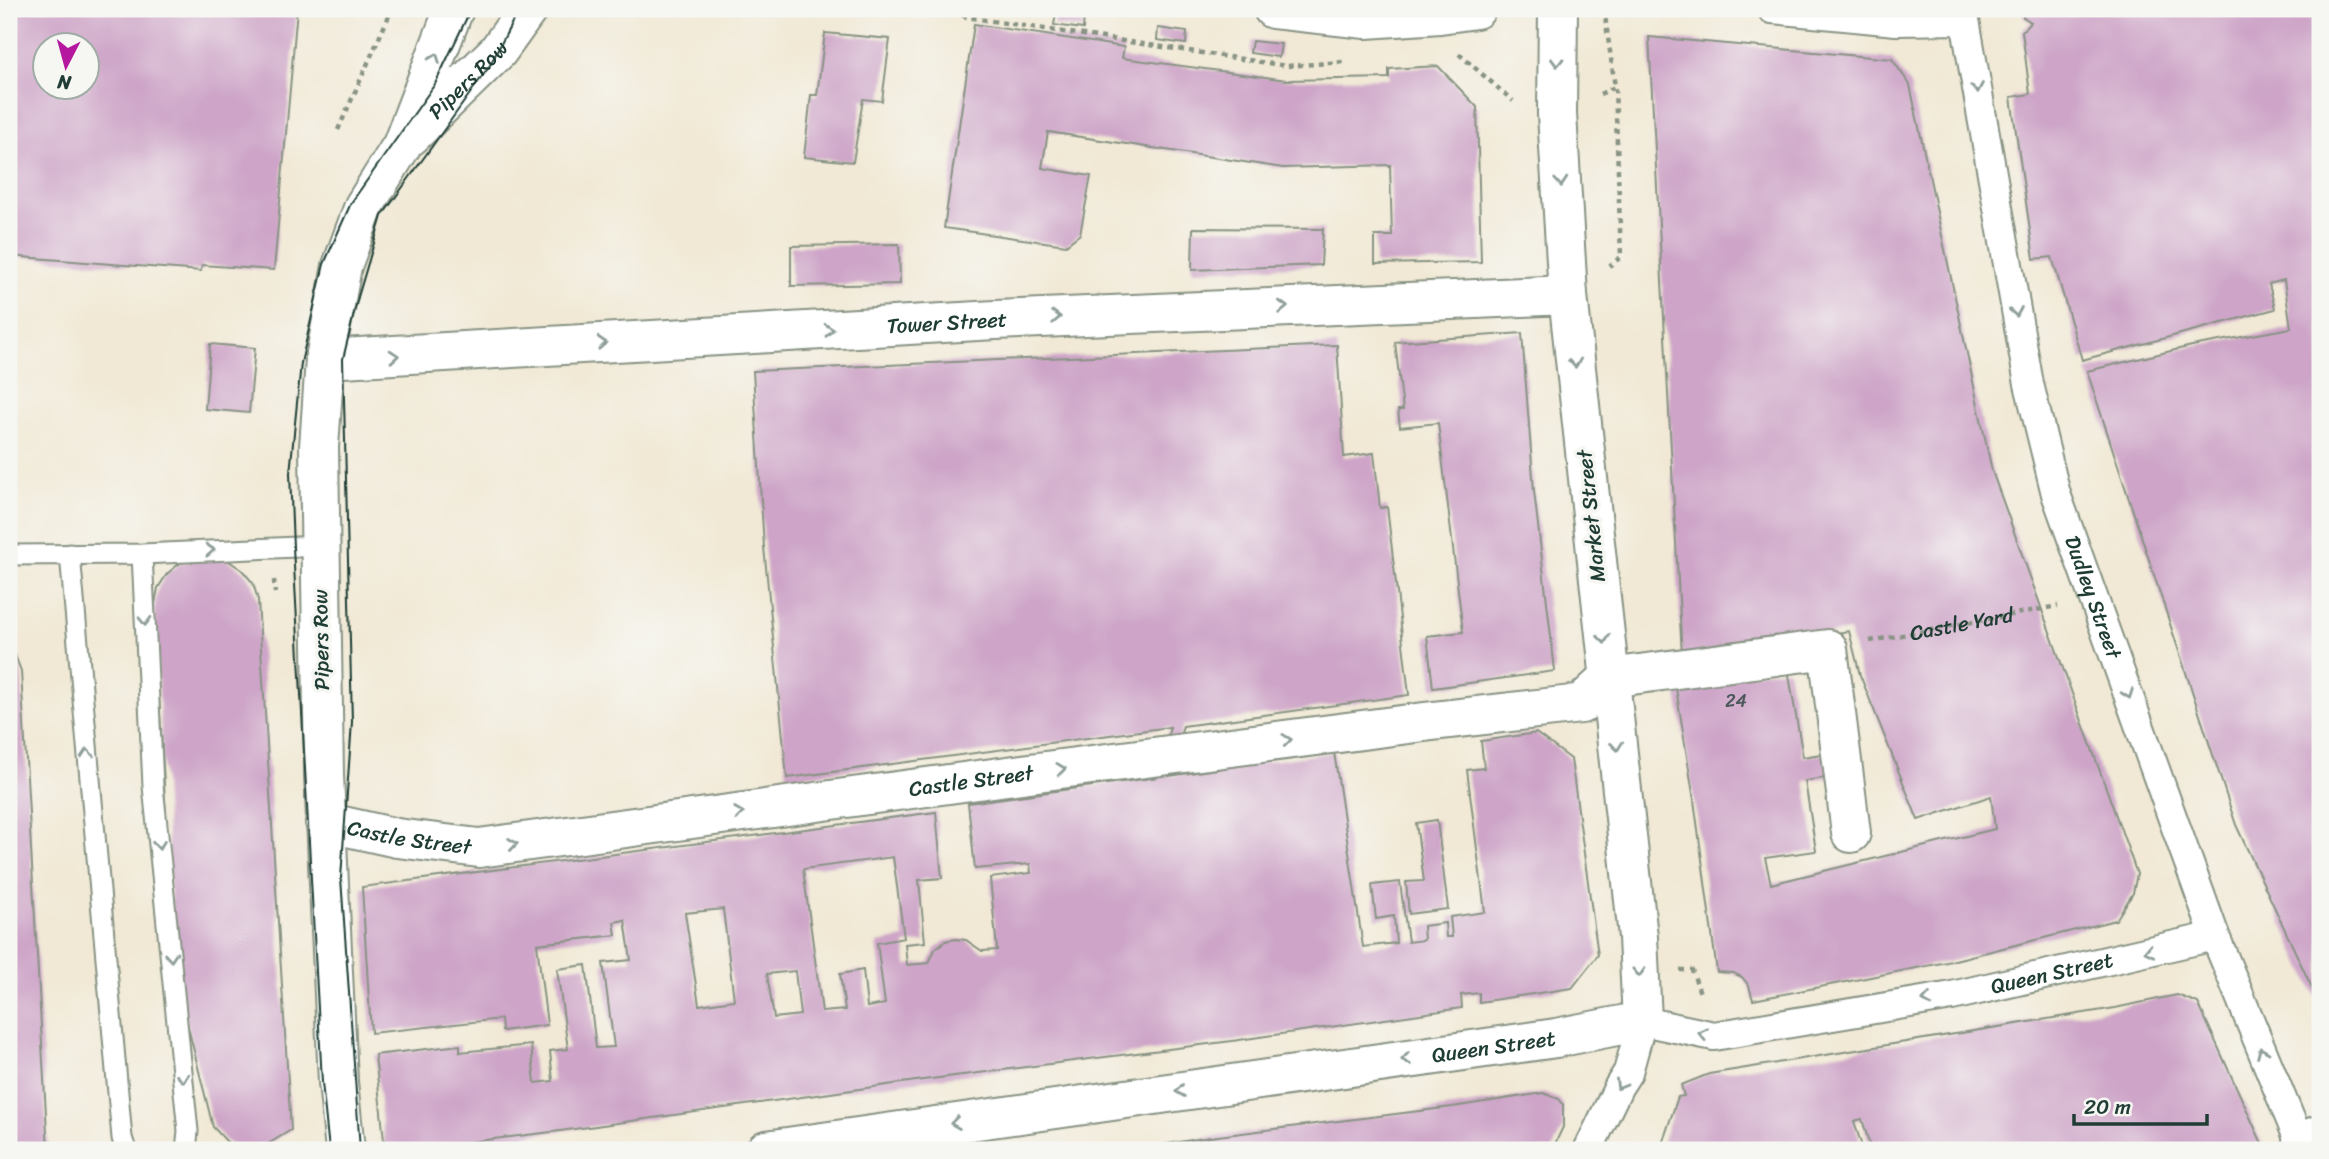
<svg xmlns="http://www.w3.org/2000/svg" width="2329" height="1159" viewBox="0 0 2329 1159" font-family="Sriracha,sans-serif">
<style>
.building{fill:#cea5c8;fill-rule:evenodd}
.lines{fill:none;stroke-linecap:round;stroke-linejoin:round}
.service-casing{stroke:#889384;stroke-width:23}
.pedestrian-casing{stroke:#889384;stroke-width:32}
.minor-casing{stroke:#889384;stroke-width:42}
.path{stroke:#889384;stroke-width:4.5;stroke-dasharray:5 5;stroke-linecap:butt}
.service{stroke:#fff;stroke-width:19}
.pedestrian{stroke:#fff;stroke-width:28}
.minor{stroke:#fff;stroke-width:38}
.tram{stroke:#1f3d34;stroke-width:2}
.oneway{stroke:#8f9e9a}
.labels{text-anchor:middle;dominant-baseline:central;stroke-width:7;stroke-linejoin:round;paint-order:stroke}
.number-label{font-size:18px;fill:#4b5759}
.street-label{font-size:21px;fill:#1f3d34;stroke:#f6f6f2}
</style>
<rect width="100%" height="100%" fill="#f6f6f2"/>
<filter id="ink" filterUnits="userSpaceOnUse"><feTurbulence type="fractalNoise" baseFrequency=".0143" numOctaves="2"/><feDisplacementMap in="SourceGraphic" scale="14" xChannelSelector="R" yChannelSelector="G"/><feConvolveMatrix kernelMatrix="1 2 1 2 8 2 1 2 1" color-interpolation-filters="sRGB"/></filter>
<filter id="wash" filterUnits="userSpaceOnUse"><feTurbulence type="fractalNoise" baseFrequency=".00686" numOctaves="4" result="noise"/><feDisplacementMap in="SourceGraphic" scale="28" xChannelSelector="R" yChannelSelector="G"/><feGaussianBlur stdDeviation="1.57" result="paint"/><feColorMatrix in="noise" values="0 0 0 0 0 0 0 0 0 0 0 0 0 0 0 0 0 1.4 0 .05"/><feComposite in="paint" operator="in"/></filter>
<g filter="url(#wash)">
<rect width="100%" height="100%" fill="#f1e9d5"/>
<g id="blocks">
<path class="building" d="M9,9H297L274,270L202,265L201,271L9,256ZM46,46H88V88H46Z
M2023,9H2320V1005L2236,825L2087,371L2192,346L2291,328L2284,280L2269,284L2275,309L2082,360L2052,257L2034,259L2011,97L2030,94L2022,31L2031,22L2023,17Z
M1056,13L1084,16L1083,29L1054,25Z
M974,24L1124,47L1122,58L1287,80L1389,78V69L1438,66L1477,107L1481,262L1375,264V236H1392L1390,165L1283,168L1048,132L1042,168L1091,176L1080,234L1066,245L944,228Z
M1158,28L1187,32L1186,44L1157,40Z
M825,33L890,39L882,101L863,99L853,162L804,157L811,95H817Z
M1649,37L1892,59L1910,85L1992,471L2137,874L2133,893L2116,920L1947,962L1753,1000L1749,986L1742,977L1733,973L1717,972L1694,800L1675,682L1788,669L1803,757L1827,753L1831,777L1805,781L1816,851L1765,858L1771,884L1995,829L1991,796L1918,820L1860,675L1849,631L1682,656Z
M1252,41L1281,44L1279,57L1250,53Z
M1193,228L1323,229L1321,265L1192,270Z
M899,244L900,284L791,286V246Z
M1522,333L1534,491L1555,671L1433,688L1427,636L1463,632L1438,423L1400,427L1398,410H1403L1395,342Z
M210,344L255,348L249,413L205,409Z
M1337,345L1344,457L1374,453L1380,508L1387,507L1409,695L1183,726L1169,776L1334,752L1363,947L1396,943L1394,916L1376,919L1372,885L1400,882L1408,942L1424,940L1423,926L1445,923L1446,937H1452L1450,917L1485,912L1467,770L1484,768L1481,741L1536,733L1571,759L1598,955L1572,988L1479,1002V993L1461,995L1462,1008L1232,1041L923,1080L560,1131L404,1150H385L375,1055L460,1045V1052L531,1045L535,1083L553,1081L550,1051L568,1049L557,969L586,965L596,1048L614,1047L603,963L631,960L625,920L614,922L616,935L537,944L547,1025L502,1031L501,1019L371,1033L362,887L936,812L942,878L919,880L925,942L905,944L907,965L929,963L935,949L945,941L956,939L966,940L982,951L997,950L990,878L1031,873L1030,864L975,869L968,803L1158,777L1170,727L787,778L764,547L753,371ZM893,857L904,938L877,943L885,1004L867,1007L863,970L840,974L845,1010L822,1012L803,869ZM723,909L734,1000L699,1005L685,913ZM795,971L800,1015L774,1018L767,974Z
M195,559H226L242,570L253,583L258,600L291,1130L265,1146L264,1150H238L239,1148L228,1143L213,1127L175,975L154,609L158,588L167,574L180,563Z
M9,639L21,671L48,1150H9Z
M1437,820L1448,909L1409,914L1406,882L1424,881L1416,823Z
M2177,995L2198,1003L2265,1150H1871L1862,1119L1854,1121L1863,1150H1660L1678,1097L1684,1096L1681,1085L1709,1074L2115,1008Z
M1543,1093L1559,1099L1563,1104V1127L1552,1150H1130L1210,1137L1452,1107Z"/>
</g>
</g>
<g filter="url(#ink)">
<use href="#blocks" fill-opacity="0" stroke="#889384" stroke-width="2"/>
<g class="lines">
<g class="service-casing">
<path id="service" d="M70,554L122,1138L126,1150
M142,554L153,786L188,1131L186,1150
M9,555L142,554L319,546"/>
</g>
<g class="pedestrian-casing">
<g id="pedestrian">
<path id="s2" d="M1772,9L1896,21L1965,20L2029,384L2056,494L2215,936L2303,1150"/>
<path d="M2297,1138L2320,1129"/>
<path id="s3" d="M1588,1150L1619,1086L1628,1072L1642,1021L1714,1036L1952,996L2215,936"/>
</g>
</g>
<g class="minor-casing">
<g id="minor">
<path d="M1273,9L1366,19L1440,14L1476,9"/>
<path id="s4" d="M411,136L498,51L528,9"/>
<path id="s5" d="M325,359L995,320L1568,295"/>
<path d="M1609,678L1828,649L1851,833"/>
<path id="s6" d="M325,822L397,838L479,848L1022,774L1424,722L1581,704L1609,678"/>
<path d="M345,1150L338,1082L324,775L319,447L325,359L342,266L364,206L402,145L454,9"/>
<path id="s7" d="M766,1150L1556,1038L1642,1021L1638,937L1568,295L1557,114L1558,9"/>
</g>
</g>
<g class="path">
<path d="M954,9L966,17L1287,66L1343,62"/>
<path d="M1604,9L1615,87L1621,257L1609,266"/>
<path d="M1459,54L1513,101"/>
<path d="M1600,94L1615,87"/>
<path d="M338,130L392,9"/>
<path d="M274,580L275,593"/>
<path id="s1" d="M1870,641L2058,606"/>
<path d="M1680,970H1692L1701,996"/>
</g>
<use href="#service" class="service"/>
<use href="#pedestrian" class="pedestrian"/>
<use href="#minor" class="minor"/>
<path class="tram" d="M329,1150L322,1082L293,547L290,473L301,363L324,264L351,203L435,84L471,9
M360,1150L341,878L352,722L343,359L358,297L382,216L489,67L519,9"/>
</g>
<defs><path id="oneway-chevron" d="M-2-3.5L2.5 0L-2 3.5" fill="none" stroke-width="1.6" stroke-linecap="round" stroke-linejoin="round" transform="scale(1.75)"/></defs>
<g class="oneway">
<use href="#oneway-chevron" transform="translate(435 58) rotate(-69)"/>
<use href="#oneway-chevron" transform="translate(1557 62) rotate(91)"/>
<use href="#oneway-chevron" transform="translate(1977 88) rotate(80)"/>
<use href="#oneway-chevron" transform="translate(1561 182) rotate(86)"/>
<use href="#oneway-chevron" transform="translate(1283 307) rotate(-2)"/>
<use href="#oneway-chevron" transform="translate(2016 312) rotate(80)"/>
<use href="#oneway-chevron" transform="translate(1056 317) rotate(-2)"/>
<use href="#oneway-chevron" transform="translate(829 330) rotate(-4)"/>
<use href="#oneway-chevron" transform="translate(602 343) rotate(-3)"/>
<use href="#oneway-chevron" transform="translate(394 356) rotate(-4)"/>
<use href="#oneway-chevron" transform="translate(1575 363) rotate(84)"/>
<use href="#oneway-chevron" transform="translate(210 550) rotate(-3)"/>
<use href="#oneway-chevron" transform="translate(145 621) rotate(88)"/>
<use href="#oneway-chevron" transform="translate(1604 639) rotate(83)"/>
<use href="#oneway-chevron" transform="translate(2128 694) rotate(70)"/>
<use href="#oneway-chevron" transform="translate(1287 740) rotate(-7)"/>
<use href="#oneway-chevron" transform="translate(1617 746) rotate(84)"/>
<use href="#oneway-chevron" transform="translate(87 753) rotate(-95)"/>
<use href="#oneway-chevron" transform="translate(1061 769) rotate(-7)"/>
<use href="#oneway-chevron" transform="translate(739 813) rotate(-8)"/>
<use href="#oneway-chevron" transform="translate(513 844) rotate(-8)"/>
<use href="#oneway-chevron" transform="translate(159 845) rotate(84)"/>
<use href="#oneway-chevron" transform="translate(2149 951) rotate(167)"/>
<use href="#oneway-chevron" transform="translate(171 957) rotate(85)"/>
<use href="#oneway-chevron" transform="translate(1639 972) rotate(88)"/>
<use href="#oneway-chevron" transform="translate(1927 1000) rotate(170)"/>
<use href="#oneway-chevron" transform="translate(1703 1034) rotate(-168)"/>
<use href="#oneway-chevron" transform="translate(2262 1052) rotate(-112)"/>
<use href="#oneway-chevron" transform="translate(1406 1059) rotate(172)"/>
<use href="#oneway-chevron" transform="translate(183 1078) rotate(84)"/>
<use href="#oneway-chevron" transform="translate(1620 1085) rotate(120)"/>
<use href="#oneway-chevron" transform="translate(1180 1091) rotate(172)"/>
<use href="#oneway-chevron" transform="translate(955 1123) rotate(172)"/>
</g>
</g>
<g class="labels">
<g class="number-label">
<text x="1736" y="701">24</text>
</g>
<g class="street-label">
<text stroke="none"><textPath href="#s4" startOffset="80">Pipers Row</textPath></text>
<text stroke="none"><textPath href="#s5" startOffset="623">Tower Street</textPath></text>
<text transform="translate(1591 516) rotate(-96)">Market Street</text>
<text stroke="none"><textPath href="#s2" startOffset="786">Dudley Street</textPath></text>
<text stroke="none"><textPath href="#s1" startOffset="93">Castle Yard</textPath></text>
<text transform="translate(321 640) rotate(-91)">Pipers Row</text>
<text stroke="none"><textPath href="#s6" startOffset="653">Castle Street</textPath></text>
<text stroke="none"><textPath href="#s6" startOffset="86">Castle Street</textPath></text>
<text stroke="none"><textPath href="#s3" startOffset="558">Queen Street</textPath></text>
<text stroke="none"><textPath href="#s7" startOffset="735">Queen Street</textPath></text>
</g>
</g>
<rect width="2329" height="1159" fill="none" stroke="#f6f6f2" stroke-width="35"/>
<g transform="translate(66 66) rotate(186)"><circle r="33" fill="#f6f6f2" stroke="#a0aca6" stroke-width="2"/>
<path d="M0-5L12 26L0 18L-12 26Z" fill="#b5179e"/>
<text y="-10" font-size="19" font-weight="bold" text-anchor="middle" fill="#1f3d34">N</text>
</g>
<path d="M2074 1114v10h133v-10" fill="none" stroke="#1f3d34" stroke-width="3.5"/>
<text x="2084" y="1114" font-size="21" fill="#1f3d34" stroke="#f6f6f2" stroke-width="5" paint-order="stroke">20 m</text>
</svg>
